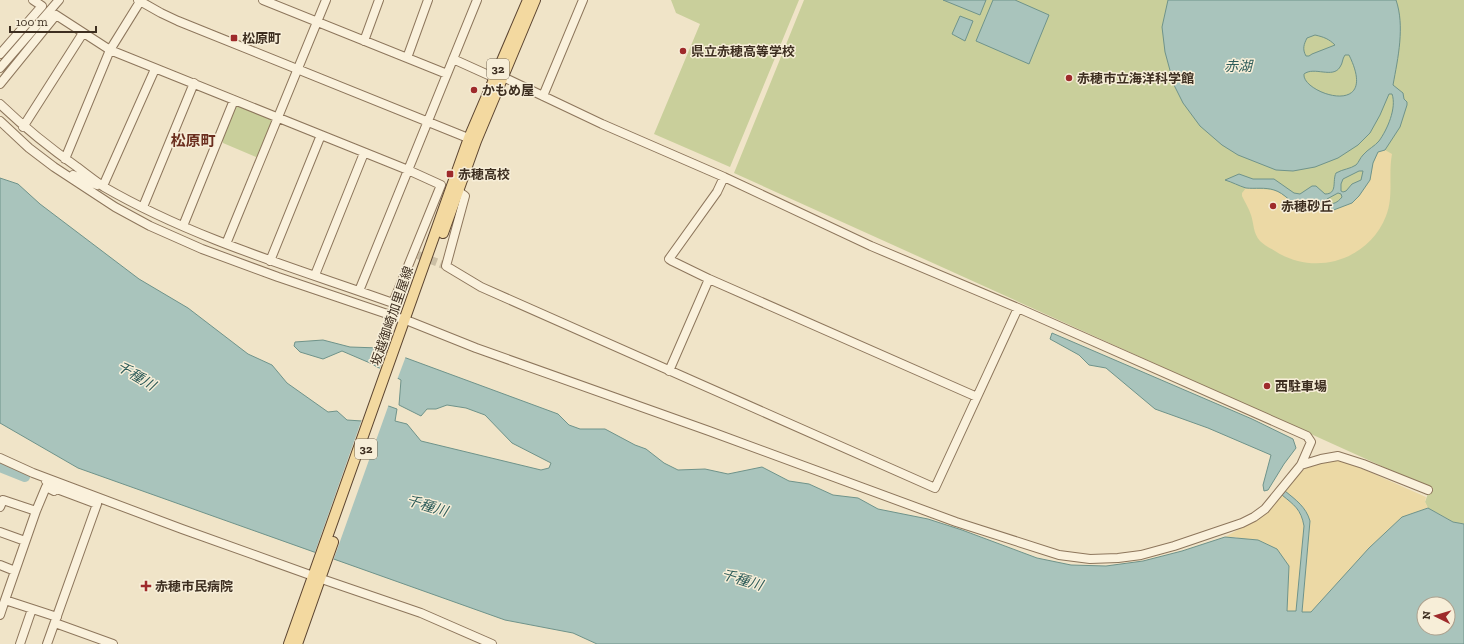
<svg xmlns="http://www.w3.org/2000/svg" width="1464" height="644" viewBox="0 0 1464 644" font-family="'Zilla Slab','Noto Sans JP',serif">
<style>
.green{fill:#c9cf9b}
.sand{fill:#ecd9a5}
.water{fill:#a9c4bc;stroke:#6f938a;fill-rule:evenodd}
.pier{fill:#f0e4c8}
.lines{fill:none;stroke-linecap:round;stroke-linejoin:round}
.river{stroke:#a9c4bc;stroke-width:10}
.minor-tunnel{stroke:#ccc0a6;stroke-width:8;stroke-dasharray:8 4;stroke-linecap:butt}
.minor-casing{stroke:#8d765c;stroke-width:10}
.major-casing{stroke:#5b4430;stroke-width:12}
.minor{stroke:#faf1dc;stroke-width:8}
.major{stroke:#f3d9a0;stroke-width:10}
.poi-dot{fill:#9e2a2b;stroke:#f7eed8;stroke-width:1.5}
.labels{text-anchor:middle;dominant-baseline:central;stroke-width:3;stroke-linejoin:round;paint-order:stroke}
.shield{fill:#f7eed8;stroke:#756857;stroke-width:1}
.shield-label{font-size:12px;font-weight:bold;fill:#3d2e20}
.poi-label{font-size:13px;font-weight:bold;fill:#3d2e20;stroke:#f7eed8;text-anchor:start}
.street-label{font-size:13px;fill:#3d2e20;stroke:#f7eed8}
.water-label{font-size:14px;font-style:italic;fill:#2f5d5a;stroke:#f7eed8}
.quarter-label{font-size:15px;font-weight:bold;fill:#6b2e1e;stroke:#f7eed8}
</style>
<rect width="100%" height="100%" fill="#f0e4c8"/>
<path class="green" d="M671,0H799L730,167L654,134L700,24L676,13Z
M804,0H1464V524L1453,522L1428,508L1425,502L1430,488L734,173Z
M237,105L271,119L272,123L260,155L256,157L223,143L222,140L235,106Z"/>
<path class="sand" d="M1385,150L1392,154C1388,175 1394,196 1386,216C1369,260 1315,277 1275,251C1270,248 1264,245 1260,241C1253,233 1254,224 1251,215C1249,209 1245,202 1242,196V193L1246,188L1274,190L1284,195L1289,201L1320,209L1325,208L1331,211L1370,180L1373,163L1378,151Z
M1338,458L1426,497L1425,502L1428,508L1402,517L1369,548L1311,612H1302L1310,521L1308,516L1282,495C1294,505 1301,509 1304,526L1296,611H1287L1289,566L1236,537H1225L1264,515L1293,477L1311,465Z"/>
<path class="water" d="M943,0H986L980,15Z
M993,0H1015L1049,15L1029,64L976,41Z
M1168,0H1396C1405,26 1398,58 1393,85L1403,93L1404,99L1407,102V105L1400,127L1385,150L1378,152L1373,163L1370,180L1359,196L1352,203L1331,211C1322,207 1313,210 1303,208C1292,205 1285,193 1274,190C1265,187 1255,189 1246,188C1239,186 1232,182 1225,180L1239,174L1253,179H1274L1294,193L1300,194L1312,186H1316L1325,194C1338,194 1332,181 1336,173C1343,169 1350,169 1356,165C1359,162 1360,158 1363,155C1368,149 1375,146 1379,141C1387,130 1397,108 1392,94H1389L1380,115L1370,133L1358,145L1338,158L1315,167L1293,171L1276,170L1238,155L1222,145L1200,126L1183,103L1174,85L1165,52L1162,27ZM1315,35C1324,37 1329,39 1335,45L1312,54L1309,56H1306C1302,49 1304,44 1307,38ZM1345,55H1349C1381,120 1301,93 1304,74C1314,66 1333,79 1340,67C1343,63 1342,59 1345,55ZM1359,171H1363L1361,180L1352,184L1346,191L1343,192L1341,191V184L1343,179ZM1338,193L1341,194L1342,197C1337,203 1334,204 1327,204L1325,202L1327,199Z
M960,16L973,21L965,41L952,34Z
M0,178L18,184L40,204L139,279L188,308L248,354L272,365L287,383L328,412L337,411L347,420L362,421L383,404L397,409L395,421L407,424L421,441L541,470L549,468L551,463L512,443L485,415L466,408L447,405L436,409H427L421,416L399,405L401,380L370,363L342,351L323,359L300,352L294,346L295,342L323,340L350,347L379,348L558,414L569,425L580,429H605L635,445L646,449L664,463L678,470L705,469L728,474L762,467L789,481L809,484L833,495L858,498L878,509L928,519L962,530L1037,558L1071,565L1106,566L1143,561L1182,551L1225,537L1258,540L1277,549L1289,566L1287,611H1296L1304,526C1301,509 1294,505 1282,495L1285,491C1296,500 1306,507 1310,521L1302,612H1311L1369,548L1402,517L1428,508L1453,522L1464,524V644H597L573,633L505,620L78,468L0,423ZM1424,604H1448V628H1424Z
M1052,333L1252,419L1293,439L1296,448L1284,464L1268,490L1264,491L1263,485L1271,455L1208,428L1155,409L1106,368L1089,365L1079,355L1050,339Z"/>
<path class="pier" d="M387,349L406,356L397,380L379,370Z
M382,402L389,404L333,561L314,555L362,419Z"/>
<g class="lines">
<path class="river" d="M0,467L25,477"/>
<path class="minor-tunnel" d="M418,255L446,266"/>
<g class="minor-casing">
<path id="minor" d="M138,0L161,13L178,21L473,140
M263,0L447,74
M364,41L379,0
M0,54L42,6L33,0
M407,58L428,0
M0,68L59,0
M0,84L56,15L110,50L408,170L441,185L393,303C295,268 194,239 104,187C95,181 86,174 77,167C50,148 24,127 0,104
M543,96L583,0
M0,121L29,148L54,167L115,207L150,226L202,249L278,277L411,322L476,348L709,431L956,522L1059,555L1090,559L1118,558L1141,555L1174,546L1242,523L1254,517L1265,509L1301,465L1311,442L1307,436L1018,308L871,246L724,177L602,124L503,77L495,78L453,59
M23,127L83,33
M65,159L110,50L141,0
M73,175L97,185
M724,177L717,192L669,259L672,261L709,279L977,397
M103,186L155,69
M458,191L465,196L446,266L481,287L935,488L1018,308
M143,207L194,83
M183,226L234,100
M226,244L326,0
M270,261L321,135
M315,275L364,153
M359,291L477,0
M669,371L709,279
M0,458L33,473L182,529L313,576L421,613L492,644
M1301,465L1321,459L1338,456L1363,464L1428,490
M46,481L57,489L97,504L47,644
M0,507L3,500L36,511L5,600
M36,511L46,487L54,491
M0,532L25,541
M0,565L15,571
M0,615L5,600L57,617
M55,623L113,644
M20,644L32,609"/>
</g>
<g class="major-casing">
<path id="major" d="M443,233L476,141L535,0
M289,644L469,138L528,0
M297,644L333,542"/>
</g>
<use href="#minor" class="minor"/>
<use href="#major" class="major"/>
</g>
<g class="poi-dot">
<rect x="230" y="34" width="8" height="8" rx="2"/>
<circle cx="683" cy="51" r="4"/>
<circle cx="1069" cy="78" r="4"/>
<circle cx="474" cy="90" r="4"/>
<rect x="446" y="170" width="8" height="8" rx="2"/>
<circle cx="1273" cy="206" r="4"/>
<circle cx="1267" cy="386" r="4"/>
<path d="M144 580h4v4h4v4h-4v4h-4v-4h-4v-4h4z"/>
</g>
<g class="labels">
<g class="shield">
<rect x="487" y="59" width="22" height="20" rx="3"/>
<rect x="355" y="439" width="22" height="20" rx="3"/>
</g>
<g class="shield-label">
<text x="498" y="69">32</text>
<text x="366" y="449">32</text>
</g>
<g class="poi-label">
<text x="242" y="38">松原町</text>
<text x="691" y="51">県立赤穂高等学校</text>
<text x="1077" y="78">赤穂市立海洋科学館</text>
<text x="482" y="90">かもめ屋</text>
<text x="458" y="174">赤穂高校</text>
<text x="1281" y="206">赤穂砂丘</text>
<text x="1275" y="386">西駐車場</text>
<text x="155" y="586">赤穂市民病院</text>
</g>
<g class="street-label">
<text transform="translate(392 316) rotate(-71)">坂越御崎加里屋線</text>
</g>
<g class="water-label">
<text x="1238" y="66">赤湖</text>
<text transform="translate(136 376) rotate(31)">千種川</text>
<text transform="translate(427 506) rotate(17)">千種川</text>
<text transform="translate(742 580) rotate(17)">千種川</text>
</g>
<g class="quarter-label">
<text x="193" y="141">松原町</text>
</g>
</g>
<g transform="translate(1436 616) rotate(275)"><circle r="19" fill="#f7eed8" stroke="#ada18e"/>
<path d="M0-3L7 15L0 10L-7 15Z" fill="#9e2a2b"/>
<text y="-6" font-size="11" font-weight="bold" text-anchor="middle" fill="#3d2e20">N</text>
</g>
<path d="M10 26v6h86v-6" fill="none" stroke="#3d2e20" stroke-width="2"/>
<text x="16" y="26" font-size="12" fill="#3d2e20" stroke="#f7eed8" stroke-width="3" paint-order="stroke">100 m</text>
</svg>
